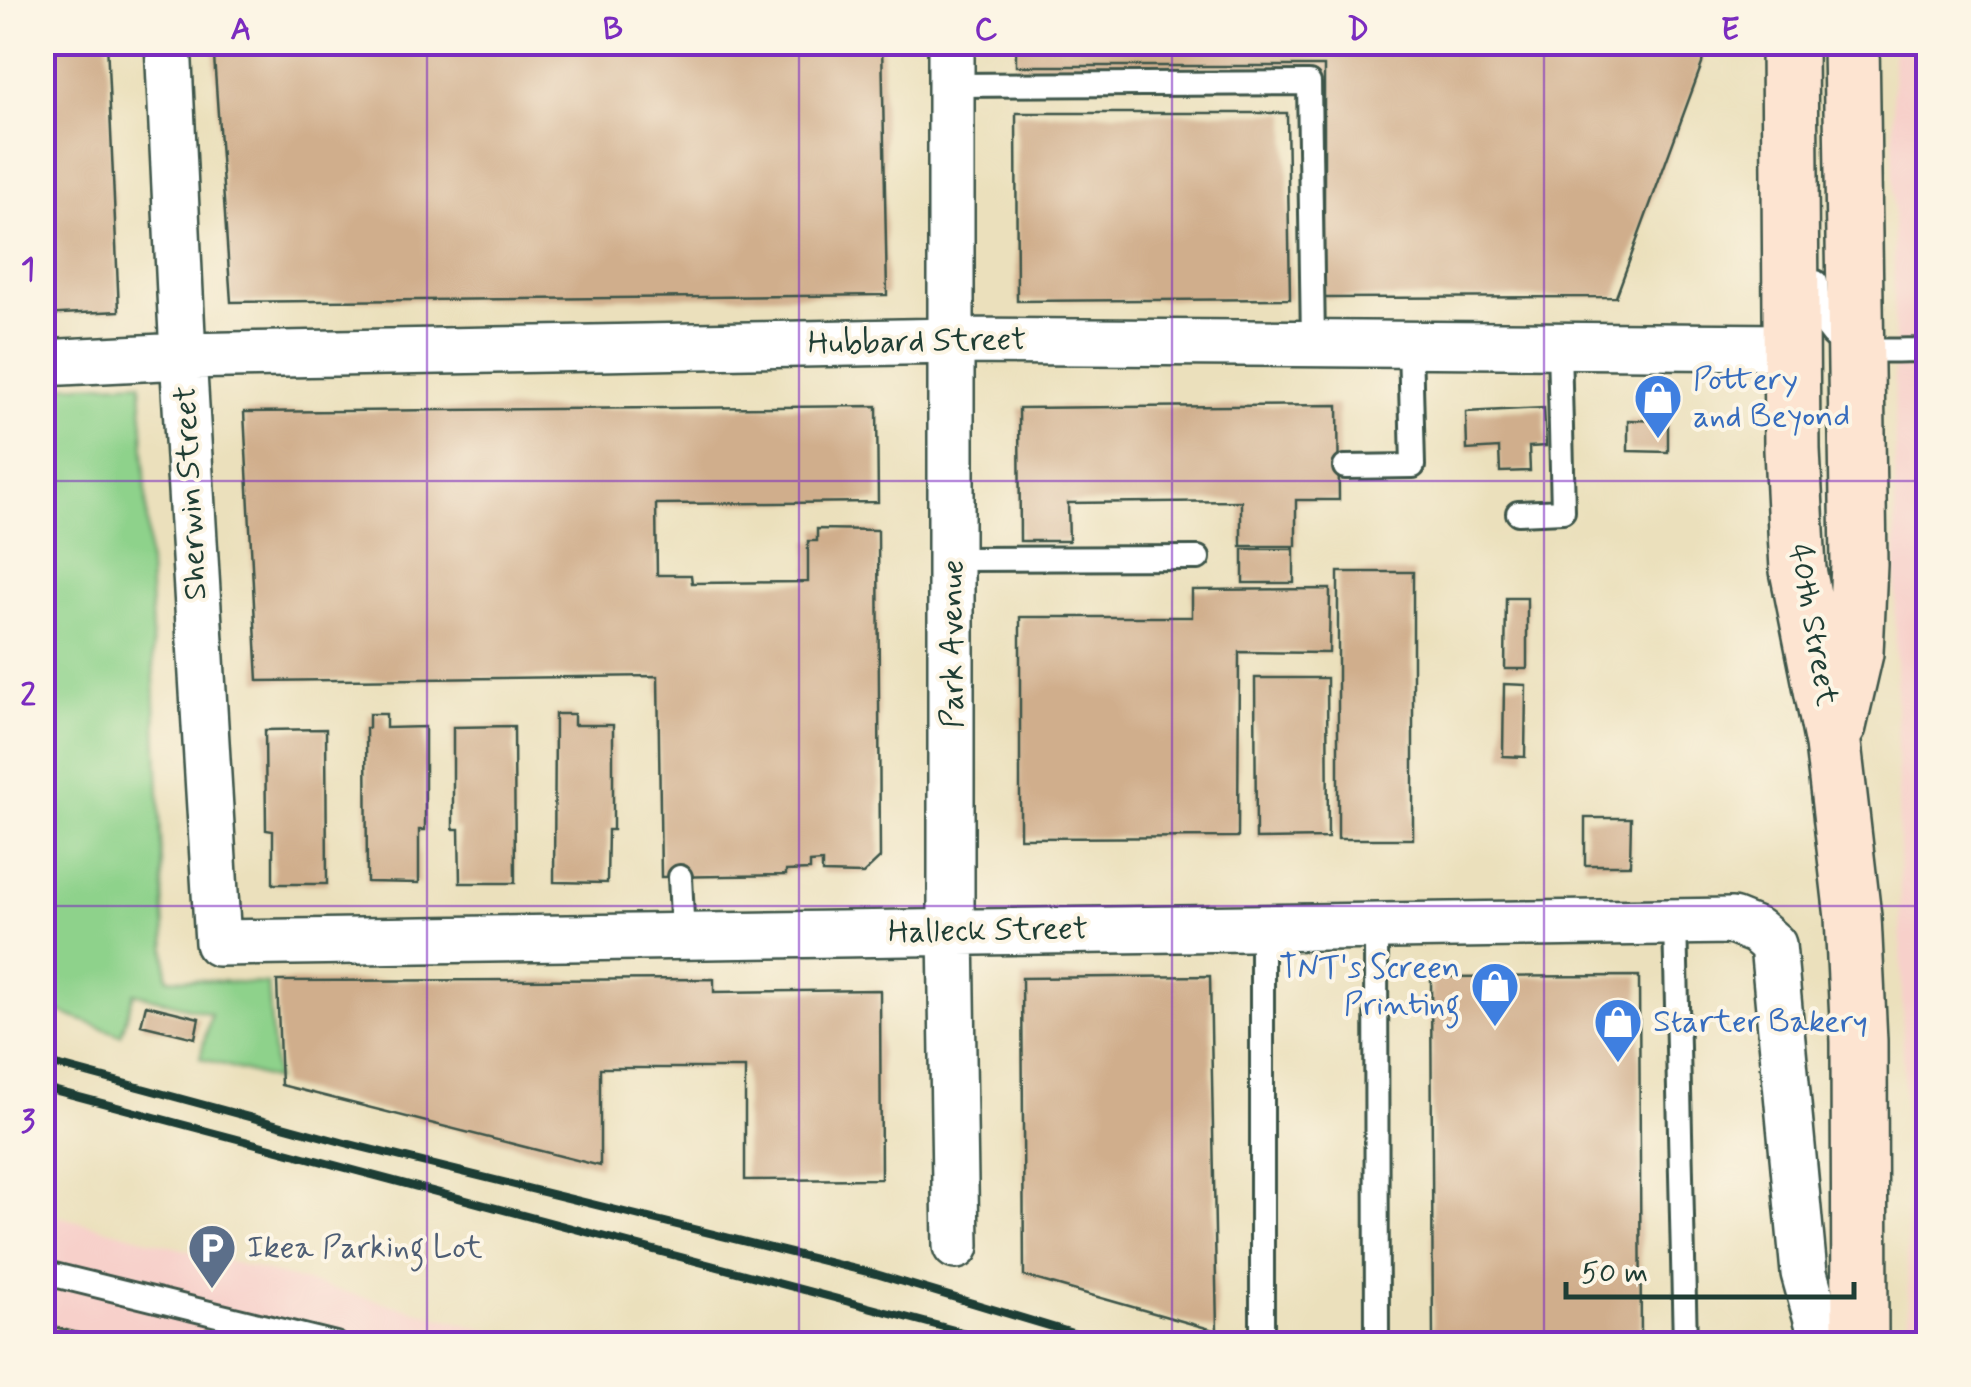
<svg xmlns="http://www.w3.org/2000/svg" width="1971" height="1387" viewBox="0 0 1971 1387" font-family="Mynerve,sans-serif">
<style>
.built{fill:#f7d0ca}
.green{fill:#8ed28b;stroke:#568860;stroke-width:2.5}
.building{fill:#d0ae8c}
.lines{fill:none;stroke-linecap:round;stroke-linejoin:round}
.service-casing{stroke:#3e5548;stroke-width:28}
.minor-casing{stroke:#3e5548;stroke-width:50}
.secondary-casing{stroke:#3e5548;stroke-width:60}
.service{stroke:#fff;stroke-width:22}
.minor{stroke:#fff;stroke-width:45}
.secondary{stroke:#fde4d1;stroke-width:55}
.rail{stroke:#1f3d34;stroke-width:8}
.grid{fill:none;stroke:#7b2cbf;stroke-width:2.5;stroke-opacity:0.55}
.labels{text-anchor:middle;dominant-baseline:central;stroke-width:8;stroke-linejoin:round;paint-order:stroke}
.street-label{font-size:32px;fill:#1f3d34;stroke:#fcf5e5}
.shop-label{font-size:32px;fill:#366cbe;stroke:#fcf5e5;text-anchor:start}
.service-label{font-size:32px;fill:#4e5e75;stroke:#fcf5e5;text-anchor:start}
.neatline{fill:none;stroke:#7b2cbf;stroke-width:4}
.grid-label{font-size:32px;text-anchor:middle;font-weight:bold;fill:#7b2cbf}
</style>
<rect width="100%" height="100%" fill="#fcf5e5"/>
<filter id="ink" filterUnits="userSpaceOnUse"><feTurbulence type="fractalNoise" baseFrequency=".01" numOctaves="2"/><feDisplacementMap in="SourceGraphic" scale="20" xChannelSelector="R" yChannelSelector="G"/><feConvolveMatrix kernelMatrix="1 2 1 2 8 2 1 2 1" color-interpolation-filters="sRGB"/></filter>
<filter id="wash" filterUnits="userSpaceOnUse"><feTurbulence type="fractalNoise" baseFrequency=".0048" numOctaves="4" result="noise"/><feDisplacementMap in="SourceGraphic" scale="40" xChannelSelector="R" yChannelSelector="G"/><feGaussianBlur stdDeviation="2.25" result="paint"/><feColorMatrix in="noise" values="0 0 0 0 0 0 0 0 0 0 0 0 0 0 0 0 0 1.4 0 .05"/><feComposite in="paint" operator="in"/></filter>
<g filter="url(#wash)">
<rect width="100%" height="100%" fill="#ebe0bc"/>
<path class="built" d="M1893,43H1928V1344H1909L1896,701Z
M43,1212L540,1344H43Z"/>
<path class="green" d="M141,382L167,978L268,984L275,1080L200,1058L211,1014L134,993L121,1035L43,1006V387Z"/>
<g id="blocks">
<path class="building" d="M42,42H107L119,311L42,315Z
M213,42H882L887,295L231,302Z
M1016,42H1705L1702,64L1616,297L1324,298V66H1016Z
M1016,113H1287L1290,299L1017,301Z
M1338,405L1339,500H1296V546H1241V501L1068,503L1069,541H1020L1019,408Z
M877,406L878,502L656,504L657,575H691L692,583L808,582V541H817V529L878,530L880,858L863,874L822,873V862L810,863V870L786,871V875L661,877L658,676L258,681L244,412Z
M1544,408L1546,446L1529,447L1530,471L1500,472L1499,448L1467,450L1466,412Z
M1628,420L1668,421V452L1628,451Z
M1243,549H1294V583H1243Z
M1338,572H1413V839H1338Z
M1330,589L1329,653L1239,652L1238,837L1020,838V617H1192V590Z
M1506,598H1527V669H1505Z
M1255,678H1327L1328,838L1256,839Z
M1504,684L1526,685L1525,757L1503,756Z
M369,714H386V728L425,727V830H419V883L367,882L366,728H369Z
M555,714H574V725H613V830H608L607,883L554,882Z
M514,726L515,883H460L459,829H453V727Z
M326,729L327,884H273V831L266,830L265,730Z
M1920,731H1928V1344H1925Z
M1585,818H1631L1630,865H1585Z
M1210,976L1217,1331L1024,1276L1022,978Z
M1639,976L1641,1344H1433L1431,977Z
M714,979V992L880,990L881,1179L745,1180V1068H600V1166L281,1085L277,981Z
M146,1005L199,1018L195,1038L141,1025Z
M42,1324L119,1343V1344H42Z"/>
</g>
</g>
<g filter="url(#ink)">
<use href="#blocks" fill-opacity="0" stroke="#3e5548" stroke-width="2.5"/>
<g class="lines">
<g class="service-casing">
<path id="service" d="M952,85L1309,83L1313,341
M1816,282C1819,362 1867,350 1928,350
M1345,467L1413,466L1410,343
M1518,513L1563,511L1559,345
M953,559L1198,558
M680,877L683,938
M1675,921L1685,1344
M1376,924L1377,1344
M42,1272L336,1344
M1262,1334V926"/>
</g>
<g class="minor-casing">
<path id="minor" d="M168,42L183,356L218,943L1732,921L1757,931L1773,945L1804,1273L1824,1344
M951,42V931L956,1246
M42,363L183,356L952,341L1791,347"/>
</g>
<g class="secondary-casing">
<path id="secondary" d="M1789,42L1792,450L1798,570L1833,744L1853,917L1859,1041L1860,1344
M1838,726L1855,653L1859,564L1851,42"/>
</g>
<use href="#service" class="service"/>
<use href="#minor" class="minor"/>
<use href="#secondary" class="secondary"/>
<path class="rail" d="M42,1061L349,1144L876,1274L1109,1344
M42,1087L1007,1344"/>
</g>
</g>
<path class="grid" d="M427,42V1344M799,42V1344M1172,42V1344M1544,42V1344M42,481H1928M42,906H1928"/>
<defs>
<g id="shop-pin" transform="scale(2.5)"><path d="M0 17L-7.5 6A9.5 9.5 0 1 1 7.5 6Z" fill="#3f7fe0" stroke="#fcf5e5"/><path d="M-5-2.5h2.3a2.7 3.5 0 0 1 5.4 0H5L5.5 6h-11ZM-1.5-2.5h3a1.5 2.3 0 0 0-3 0Z" fill="#fff"/></g>
<g id="parking-pin" transform="scale(2.5)"><path d="M0 17L-7.5 6A9.5 9.5 0 1 1 7.5 6Z" fill="#5c6f8a" stroke="#fcf5e5"/><path d="M-3.5-5.5H1a3.5 3.5 0 0 1 0 7H-1V5.5H-3.5ZM-1-3.4V-.6H.8a1.4 1.4 0 0 0 0-2.8Z" fill="#fff"/></g>
</defs>
<g fill-rule="evenodd">
<use href="#shop-pin" x="1658" y="398"/>
<use href="#shop-pin" x="1495" y="986"/>
<use href="#shop-pin" x="1618" y="1022"/>
<use href="#parking-pin" x="212" y="1248"/>
</g>
<g class="labels">
<g class="street-label">
<text transform="translate(917 342) rotate(-1)">Hubbard Street</text>
<text transform="translate(191 493) rotate(-93)">Sherwin Street</text>
<text transform="translate(1813 625) rotate(80)">40th Street</text>
<text transform="translate(953 644) rotate(-90)">Park Avenue</text>
<text transform="translate(988 931) rotate(-1)">Halleck Street</text>
</g>
<g class="shop-label">
<text x="1693" y="380">Pottery<tspan x="1693" dy="37">and Beyond</tspan></text>
<text x="1460" y="968" text-anchor="end">TNT's Screen<tspan x="1460" dy="37">Printing</tspan></text>
<text x="1653" y="1022">Starter Bakery</text>
</g>
<g class="service-label">
<text x="247" y="1248">Ikea Parking Lot</text>
</g>
</g>
<rect width="1971" height="1387" fill="none" stroke="#fcf5e5" stroke-width="110"/>
<path d="M1566 1282v15h288v-15" fill="none" stroke="#1f3d34" stroke-width="5"/>
<text x="1581" y="1282" font-size="30" fill="#1f3d34" stroke="#fcf5e5" stroke-width="8" paint-order="stroke">50 m</text>
<rect x="55" y="55" width="1861" height="1277" class="neatline"/>
<g class="grid-label">
<text x="241" y="39">A</text>
<text x="613" y="39">B</text>
<text x="986" y="39">C</text>
<text x="1358" y="39">D</text>
<text x="1730" y="39">E</text>
<text x="28" y="279">1</text>
<text x="28" y="705">2</text>
<text x="28" y="1131">3</text>
</g>
</svg>
